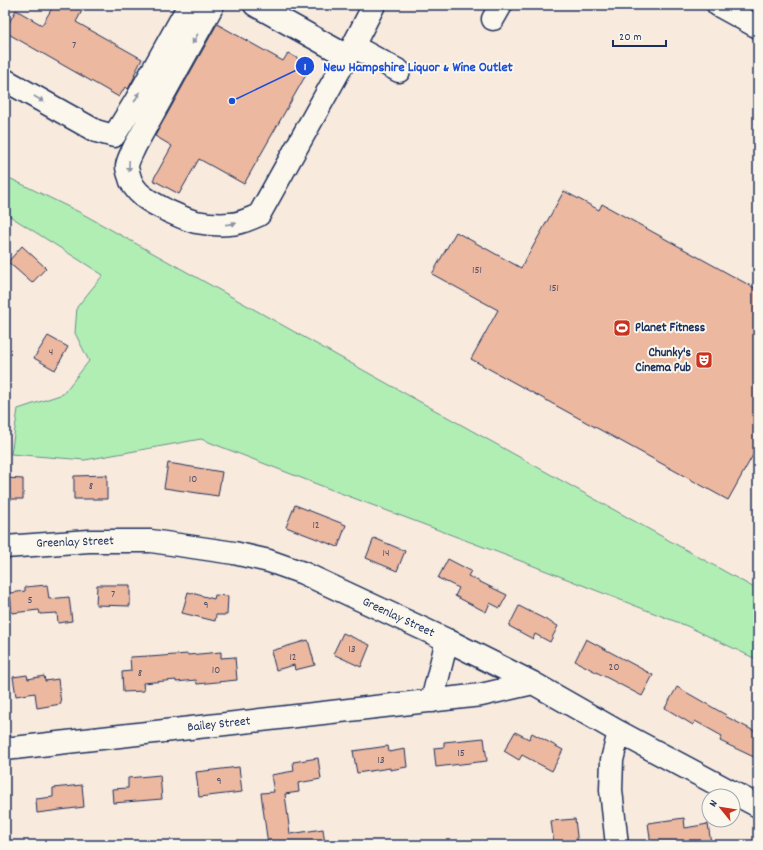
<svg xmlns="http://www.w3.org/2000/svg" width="763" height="850" viewBox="0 0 763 850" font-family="Dekko,sans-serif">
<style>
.green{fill:#b1eeb4;stroke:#668e89}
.building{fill:#ecb89f;stroke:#1b2f5e}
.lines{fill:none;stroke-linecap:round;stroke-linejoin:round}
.minor-casing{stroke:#1b2f5e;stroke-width:25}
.minor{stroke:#fbf7ec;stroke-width:22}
.oneway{fill:#8b93a5}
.labels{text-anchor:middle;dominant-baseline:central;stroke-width:4;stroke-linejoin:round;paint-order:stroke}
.number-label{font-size:11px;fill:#4f516e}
.poi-label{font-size:13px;font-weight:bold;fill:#1b2f5e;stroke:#fbf7ec;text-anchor:start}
.street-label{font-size:13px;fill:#1b2f5e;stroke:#fbf7ec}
.leader{fill:none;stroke:#1d4ed8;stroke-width:1.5}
.callout-dot{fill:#1d4ed8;stroke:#fbf7ec;stroke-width:1.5}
.mark-label{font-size:12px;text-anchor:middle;font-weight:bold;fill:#fff}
.callout-label{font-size:14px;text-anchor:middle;font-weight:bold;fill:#1d4ed8;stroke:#fbf7ec;stroke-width:4;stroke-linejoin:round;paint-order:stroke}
</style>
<rect width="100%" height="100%" fill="#f8eadd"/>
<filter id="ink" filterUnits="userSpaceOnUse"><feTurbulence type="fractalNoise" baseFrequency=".025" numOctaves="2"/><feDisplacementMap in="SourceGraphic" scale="8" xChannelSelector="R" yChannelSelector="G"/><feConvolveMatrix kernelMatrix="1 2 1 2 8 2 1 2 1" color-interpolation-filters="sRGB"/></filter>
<g filter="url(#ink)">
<path class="green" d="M5,176L81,213L758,590V660L687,626L526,563L327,488L201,439L85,460L11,454L18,409L63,394L89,361L75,333L77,307L103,275L5,213Z"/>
<path class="building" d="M54,5H85L76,22L142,59L134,75L135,76L128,89L125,87L119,97L5,32V30L16,10L42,25Z
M217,24L283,61L288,53L311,66L244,184L199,159L179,194L153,180L172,146L155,136Z
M564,191L599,210L602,204L758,290V446L728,500L471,359L498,310L432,274L456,232L521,268Z
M22,246L46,268L32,283L8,262Z
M48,336L68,347L55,370L34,358Z
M168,463L222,472L218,496L164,488Z
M107,475V499H74V476Z
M5,478L23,479V499H5Z
M295,505L346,525L338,547L286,527Z
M374,538L405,551L397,571L366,558Z
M448,559L471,571L468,576L507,595L500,608L490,603L486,612L455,596L459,588L438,578Z
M47,585L49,599L69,597L72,621L58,623L57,613L40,614L39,610L12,613L10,593L25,591V587Z
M97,585H130V606L96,605Z
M188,592L214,599L215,595L228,596L227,615H216L215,621L182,613Z
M519,606L558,626L550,642L535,634L533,639L509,626Z
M343,633L370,645L361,667L333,654Z
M586,639L653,675L642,696L575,661Z
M308,640L315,665L295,670L294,665L276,670L271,651Z
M221,652V658L235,657L237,680L197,684L196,680L176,682V680L143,683L144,691L123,692L122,672L131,671L130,657L149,656V657L188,654V655Z
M27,675L28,679L44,676L45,681L58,679L61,704L37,708L35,693L16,696L13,677Z
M677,687L726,715L725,716L758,733V759L720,741L722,736L695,721L693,725L665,708Z
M515,732L529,739L532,733L563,750L552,771L522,755L519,760L504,751Z
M484,738L487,761L436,767L434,748L444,747V742Z
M388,746L389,752L405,749L407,767L390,770V768L357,773L353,751Z
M318,758L321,779L298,783L299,792L285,794L290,834L323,829L325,845H268L261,793L274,792L271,775L294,771L293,762Z
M239,767L242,792L199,797L196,772Z
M160,775L162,799L113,803L112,789L128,788V778Z
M82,785L84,807L37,813L36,799L53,797V788Z
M684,818L685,828L708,824L711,843L697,845H651L648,823Z
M575,819L578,845H554L551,821Z"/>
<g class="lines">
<g class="minor-casing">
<path id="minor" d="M213,5L135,146C132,153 128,159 127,166C127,169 128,172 129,175C133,194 152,203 168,211C177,215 187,220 196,222C207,224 219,225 230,224C240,224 249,219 259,215L353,46L374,5
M255,5L347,56
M718,5L758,27
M493,19L501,5
M353,46L399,71
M5,80L96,131L114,136L135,102L189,5
M5,547L89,541H151L193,547L234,553L269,561L303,573L447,640L533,683L619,732L758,806
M432,701L447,640
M5,749L481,695L533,683
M617,845L611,790L612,760L619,732"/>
</g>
<use href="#minor" class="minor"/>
</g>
<defs><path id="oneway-solid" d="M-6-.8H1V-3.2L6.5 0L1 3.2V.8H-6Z"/></defs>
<g class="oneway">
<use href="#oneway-solid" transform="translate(195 39) rotate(119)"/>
<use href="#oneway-solid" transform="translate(137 97) rotate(-61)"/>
<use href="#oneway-solid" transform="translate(39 99) rotate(30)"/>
<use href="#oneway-solid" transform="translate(129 166) rotate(92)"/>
<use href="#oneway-solid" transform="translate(231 224) rotate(-6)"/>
</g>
</g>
<defs>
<g id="stadium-square" transform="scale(0.9)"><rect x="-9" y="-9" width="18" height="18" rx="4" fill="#c8321e" stroke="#fbf7ec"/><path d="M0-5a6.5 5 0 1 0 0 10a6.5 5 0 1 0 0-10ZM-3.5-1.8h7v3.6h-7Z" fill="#fff"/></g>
<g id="theatre-square" transform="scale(0.9)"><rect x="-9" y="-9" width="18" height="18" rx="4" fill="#c8321e" stroke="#fbf7ec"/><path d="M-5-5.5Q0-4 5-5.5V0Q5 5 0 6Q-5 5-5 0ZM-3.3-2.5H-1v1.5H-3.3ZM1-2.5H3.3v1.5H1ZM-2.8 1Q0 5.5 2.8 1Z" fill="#fff"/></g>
</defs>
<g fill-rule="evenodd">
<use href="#stadium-square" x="622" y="328"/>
<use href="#theatre-square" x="704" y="360"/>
</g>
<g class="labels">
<g class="number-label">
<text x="74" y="46">7</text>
<text x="477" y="271">151</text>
<text x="554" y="289">151</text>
<text x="51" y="353">4</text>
<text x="193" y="480">10</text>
<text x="91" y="487">8</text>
<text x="316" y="526">12</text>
<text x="386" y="554">14</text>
<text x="113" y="595">7</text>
<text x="30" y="601">5</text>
<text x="206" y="606">9</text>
<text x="352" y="650">13</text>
<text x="293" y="658">12</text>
<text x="614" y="668">20</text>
<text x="216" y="671">10</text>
<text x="140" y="674">8</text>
<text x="461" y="754">15</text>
<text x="381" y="761">13</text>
<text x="219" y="782">9</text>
</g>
<g class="poi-label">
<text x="635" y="328">Planet Fitness</text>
<text x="691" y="353" text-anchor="end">Chunky's<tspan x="691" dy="15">Cinema Pub</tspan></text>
</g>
<g class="street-label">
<text transform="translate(75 543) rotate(-2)">Greenlay Street</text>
<text transform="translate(398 618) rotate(25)">Greenlay Street</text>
<text transform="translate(219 725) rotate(-6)">Bailey Street</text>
</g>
</g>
<path class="leader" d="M232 101L305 66"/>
<g class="callout-dot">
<circle cx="232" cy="101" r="4"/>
<circle cx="305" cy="66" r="10"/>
</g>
<g class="mark-label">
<text x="305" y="70">1</text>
</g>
<g class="callout-label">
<text x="418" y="71">New Hampshire Liquor &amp; Wine Outlet</text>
</g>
<rect width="763" height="850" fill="none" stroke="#fbf7ec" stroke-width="20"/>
<rect x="10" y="10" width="743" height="830" fill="none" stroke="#1b2f5e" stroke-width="1.5" filter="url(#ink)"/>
<g transform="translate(721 808) rotate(300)"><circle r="19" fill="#fbf7ec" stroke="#a1a7b3"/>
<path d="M0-3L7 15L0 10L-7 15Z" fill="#c8321e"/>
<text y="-6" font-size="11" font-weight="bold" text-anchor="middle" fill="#1b2f5e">N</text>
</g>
<path d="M613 40v6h53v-6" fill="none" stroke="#1b2f5e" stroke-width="2"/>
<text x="619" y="40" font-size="12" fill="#1b2f5e" stroke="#fbf7ec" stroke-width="3" paint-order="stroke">20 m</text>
</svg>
